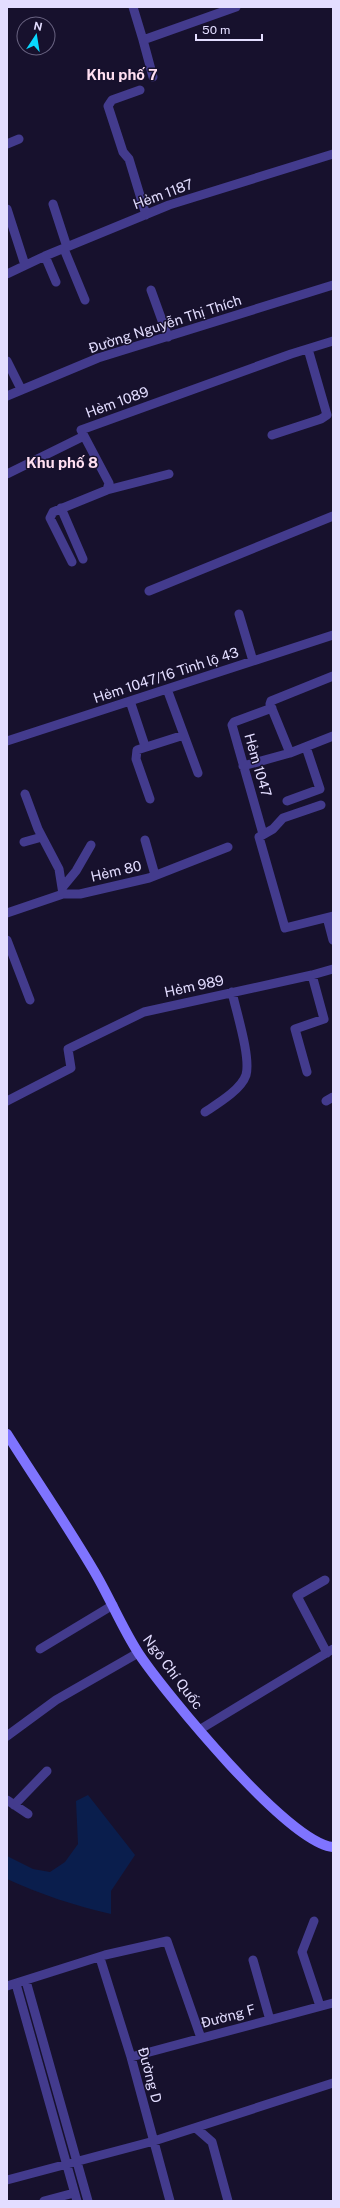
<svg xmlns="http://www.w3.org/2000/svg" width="340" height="2208" viewBox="0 0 340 2208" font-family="'Public Sans',sans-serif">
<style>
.water{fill:#0a1e4d}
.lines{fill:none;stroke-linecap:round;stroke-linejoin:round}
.minor{stroke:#433b8d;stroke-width:9}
.secondary{stroke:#7f74ff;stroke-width:10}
.labels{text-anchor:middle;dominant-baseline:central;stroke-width:3;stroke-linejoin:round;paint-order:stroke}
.street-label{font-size:14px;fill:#e3ddff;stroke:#17112d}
.neighbourhood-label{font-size:15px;font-weight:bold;fill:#ffdff1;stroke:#17112d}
</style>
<rect width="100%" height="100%" fill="#17112d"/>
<path class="water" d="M88,1795L135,1855L111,1891V1914C75,1906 40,1894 7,1879V1856L33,1869L50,1872L65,1862L78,1844L76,1801Z"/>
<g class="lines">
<path class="minor" d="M133,7L143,40L236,7
M143,40L153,77
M140,90L112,100L108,106L123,152L129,159L146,215
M7,144L19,139
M53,204L67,247
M7,209L25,265
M64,249L85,300
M45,256L56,282
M7,274L45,256L169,205L333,154
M151,290L168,337
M7,361L21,389
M7,396L98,358L333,285
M272,435L321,419L327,415L308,349
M7,474L84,436
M107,490L169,474
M61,508L83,559
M72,562L50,518L53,512L107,490L109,483L81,430L291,354L333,341
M149,591L333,516
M239,614L253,661
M333,676L271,701L270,704L290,753L333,736
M167,689L198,773
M130,701L145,746
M7,741L333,635
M243,766L290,753
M25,794L38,829L59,869L63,894
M150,799L136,759L137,750L184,735
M287,801L320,789L306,747
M321,805L283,818L273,829L259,837L285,928L333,916
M263,834L232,725L234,722L272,708
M145,840L155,875
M24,842L42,837
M62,888L76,871L91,845
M7,913L63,894H80L149,878L228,847
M330,917L328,921L333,940
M7,940L30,1000
M307,1072L295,1029L324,1019L312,975
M7,1101L71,1068L68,1049L144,1012L312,975L333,969
M326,1101L333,1097
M205,1112C217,1104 241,1090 246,1075C251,1057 236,1011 232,992
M325,1580L297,1596L327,1653
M40,1649L113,1605
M199,1730L333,1649
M7,1736L56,1700L138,1653
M7,1800L28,1814
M14,1805L47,1771
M314,1921L302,1952L320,2006
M100,1958L131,2057L170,2201
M253,1960L270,2020
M26,1981L88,2201
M16,1984L77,2201
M7,1986L105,1955L167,1941L201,2038
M131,2057L333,2003
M196,2128L212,2142L228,2201
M7,2180L154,2141L333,2083
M44,2201L74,2193"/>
<path class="secondary" d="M7,1434C36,1480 67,1525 94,1571C110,1598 122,1628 139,1654C166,1694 288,1843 333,1847"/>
</g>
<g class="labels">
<g class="street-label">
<text transform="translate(163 194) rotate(-20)">Hẻm 1187</text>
<text transform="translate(165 324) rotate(-18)">Đường Nguyễn Thị Thích</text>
<text transform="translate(117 402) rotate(-20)">Hẻm 1089</text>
<text transform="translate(166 675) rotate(-18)">Hẻm 1047/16 Tỉnh lộ 43</text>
<text transform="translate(258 765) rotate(74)">Hẻm 1047</text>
<text transform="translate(116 871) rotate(-13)">Hẻm 80</text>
<text transform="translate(194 986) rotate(-12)">Hẻm 989</text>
<text transform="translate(173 1672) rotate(53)">Ngô Chí Quốc</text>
<text transform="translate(228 2016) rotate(-15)">Đường F</text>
<text transform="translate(150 2075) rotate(75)">Đường D</text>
</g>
<g class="neighbourhood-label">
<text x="122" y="74">Khu phố 7</text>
<text x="62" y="462">Khu phố 8</text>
</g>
</g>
<rect width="340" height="2208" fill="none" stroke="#e3ddff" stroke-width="16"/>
<g transform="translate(36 36) rotate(12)"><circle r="19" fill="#17112d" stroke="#696381"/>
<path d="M0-3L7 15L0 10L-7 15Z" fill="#09d8ff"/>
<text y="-6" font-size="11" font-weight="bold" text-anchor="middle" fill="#e3ddff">N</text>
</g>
<path d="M196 34v6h66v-6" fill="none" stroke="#e3ddff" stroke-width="2"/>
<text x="202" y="34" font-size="12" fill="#e3ddff" stroke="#17112d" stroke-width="3" paint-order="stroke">50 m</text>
</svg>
